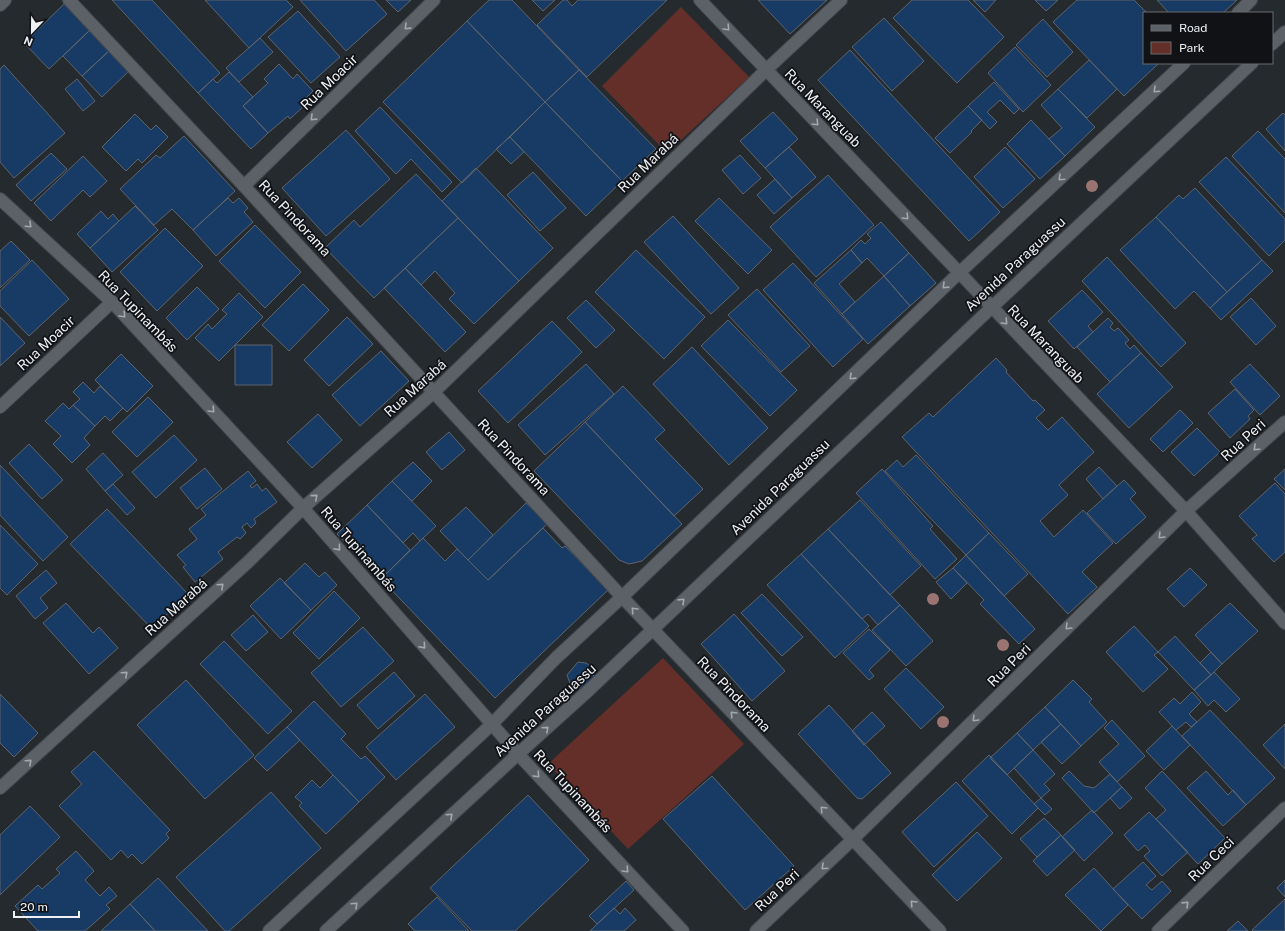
<svg xmlns="http://www.w3.org/2000/svg" width="1285" height="931" viewBox="0 0 1285 931" font-family="'Public Sans',sans-serif">
<style>
.green{fill:#652f29}
.building{fill:#173b65;stroke:#5f646b}
.lines{fill:none;stroke-linecap:round;stroke-linejoin:round}
.minor-casing{stroke:#44474c;stroke-width:14}
.tertiary-casing{stroke:#44474c;stroke-width:14}
.secondary-casing{stroke:#44474c;stroke-width:14}
.minor{stroke:#5c6167;stroke-width:12}
.tertiary{stroke:#5c6167;stroke-width:12}
.secondary{stroke:#5c6167;stroke-width:12}
.tree{fill:#9b7370}
.oneway{stroke:#a4a8ae}
.labels{text-anchor:middle;dominant-baseline:central;stroke-width:3.5;stroke-linejoin:round;paint-order:stroke}
.street-label{font-size:14px;fill:#edf0f4;stroke:#101215}
</style>
<rect width="100%" height="100%" fill="#252a2f"/>
<path class="green" d="M681,7L749,77L667,153L602,86Z
M663,658L744,744L628,849L548,764Z"/>
<path class="building" d="M112,0H152L220,73L198,93Z
M205,0H286L293,7L249,48Z
M300,0H374L387,14L346,51Z
M386,0H411L398,12Z
M489,0H512L579,70L545,102L467,21Z
M532,0H555L543,11Z
M563,0H567L572,6L578,0H667L587,77L537,25Z
M758,0H827L790,34Z
M912,0H968L1004,37L957,83L893,18Z
M973,0H996L985,12Z
M1035,0H1058L1046,11Z
M1077,0H1134L1147,13H1144V63H1159L1124,96L1053,22Z
M1157,0H1237L1223,13H1169Z
M65,3L90,30L49,69L24,43Z
M298,11L340,57L311,83L268,37Z
M884,18L924,61L892,91L852,47Z
M1043,19L1073,52L1047,77L1016,45Z
M467,21L545,102L462,183L383,102Z
M90,30L110,50L82,76L63,56Z
M260,38L273,52L239,82L226,68Z
M1015,47L1051,85L1023,112L988,73Z
M110,50L129,71L102,97L82,76Z
M850,50L1000,212L969,241L818,80Z
M1089,60L1117,89L1087,118L1058,89Z
M279,64L293,79L297,74L313,91L304,100L307,103L290,119L288,116L268,133L243,106L268,83L264,79Z
M4,65L65,133L14,178L0,162V69Z
M579,70L656,149L622,181L545,102Z
M229,72L253,97L243,106L268,133L251,149L198,93L213,79L217,83Z
M77,79L95,101L83,111L65,89Z
M994,82L1019,109L1014,114L1000,100L987,112L997,122L990,129L968,106Z
M1058,89L1095,127L1065,156L1049,139L1062,128L1041,105Z
M545,102L622,181L586,216L510,137Z
M968,106L982,120L971,131L972,132L950,153L935,138Z
M380,107L452,182L442,192L411,159L396,174L355,131Z
M773,112L798,139L765,168L740,141Z
M1283,113L1285,115V151L1266,129Z
M135,114L151,130L156,125L168,137L142,163L138,159L126,171L102,147Z
M1031,120L1065,156L1040,179L1007,144Z
M346,130L390,179L326,236L282,188Z
M1258,131L1285,159V213L1232,156Z
M184,136L235,191L193,230L172,209L154,225L120,189L156,155L160,158Z
M510,137L524,152L511,164L496,149Z
M789,147L816,177L792,198L765,168Z
M1005,147L1035,179L1003,208L974,177Z
M51,153L67,169L31,201L16,185Z
M740,155L761,178L743,194L722,170Z
M83,156L107,181L90,197L83,190L51,221L34,203Z
M1226,157L1285,219V240L1269,256L1199,182Z
M476,168L553,248L519,281L442,201Z
M533,172L566,208L540,231L507,195Z
M416,174L458,218L374,298L325,248L354,220L360,227Z
M828,175L874,225L816,277L770,227Z
M775,179L792,198L774,214L757,195Z
M1195,188L1262,260L1227,292L1156,217L1179,195L1183,199Z
M228,198L233,203L239,198L248,208L244,212L253,222L216,256L193,230Z
M719,198L772,250L748,274L695,221Z
M135,206L158,230L112,272L90,248Z
M101,211L108,219L113,214L119,221L90,248L77,234Z
M673,216L739,288L711,314L644,242Z
M1156,217L1227,292L1210,308L1194,291L1175,309L1120,250Z
M458,218L519,281L474,324L449,299L455,293L435,271L421,285L405,268Z
M881,222L909,253L884,276L867,258L862,263L851,250L861,240L865,244L871,238L867,234Z
M255,225L301,272L265,308L219,261Z
M165,228L203,266L157,311L120,272Z
M11,241L30,260L0,288V251Z
M636,250L705,317L664,359L595,292Z
M851,250L862,263L839,284L855,302L842,314L814,283Z
M909,253L936,283L910,306L884,276Z
M1107,257L1186,343L1161,367L1082,281Z
M32,260L69,299L29,336L0,306V291Z
M1262,260L1273,271L1221,320L1210,308Z
M793,263L863,339L833,367L763,290Z
M405,268L466,332L445,352L384,288Z
M884,276L910,306L868,344L842,314Z
M303,284L329,310L289,351L262,325Z
M197,287L219,309L187,340L166,318Z
M757,289L810,346L781,372L728,315Z
M1082,290L1103,312L1088,326L1093,332L1074,349L1048,321Z
M239,293L263,317L219,361L195,338L208,324L212,329L227,314L222,310Z
M1251,298L1276,326L1256,345L1230,317Z
M586,300L615,330L596,348L567,318Z
M0,317L25,343L0,366Z
M347,317L373,344L329,386L304,360Z
M1108,318L1113,323L1110,327L1114,331L1118,328L1129,340L1125,343L1130,349L1134,345L1141,353L1110,382L1077,347Z
M728,320L797,390L770,416L701,346Z
M552,321L582,352L508,423L478,391Z
M235,345H272V385H235Z
M692,347L768,428L729,465L653,384Z
M381,351L409,381L360,426L332,395Z
M1141,353L1173,387L1129,428L1097,394Z
M121,354L153,386L127,412L95,380Z
M996,358L1007,370L1006,372L1033,401L1035,400L1045,410L1036,418L1048,430L1062,417L1094,452L1059,485L1068,495L1040,521L1054,537L1083,510L1113,543L1082,572L1097,587L1068,614L902,437L929,413L933,417Z
M586,364L614,394L545,455L518,425Z
M1250,364L1280,396L1260,415L1230,382Z
M83,382L94,393L100,386L123,408L110,421L105,416L95,426L73,405L80,399L73,392Z
M623,386L665,430L655,439L703,489L674,516L585,422Z
M1235,389L1254,410L1248,416L1250,419L1230,438L1208,413Z
M148,397L173,422L137,457L112,432Z
M63,403L69,409L73,405L95,426L84,438L90,445L72,463L53,444L61,436L45,421Z
M1180,410L1193,423L1163,452L1150,439Z
M318,414L342,440L312,468L287,442Z
M585,422L682,524L642,561L629,564L619,560L534,471Z
M1197,428L1220,452L1194,476L1171,452Z
M449,432L465,450L442,470L426,452Z
M174,435L197,460L156,498L132,472Z
M29,444L63,480L42,499L9,463Z
M103,453L123,475L105,491L86,469Z
M916,455L989,533L966,555L885,471L897,460L903,467Z
M413,462L432,481L412,501L392,481Z
M0,465L68,537L43,561L0,515Z
M1099,467L1117,486L1103,499L1086,479Z
M205,468L222,489L197,509L180,488Z
M882,469L933,526L930,529L957,559L935,579L856,493Z
M1285,469V490L1274,479Z
M248,471L256,481L250,486L252,488L257,484L262,491L266,488L277,502L254,519L256,523L251,528L247,523L242,527L246,533L240,539L237,537L218,552L223,559L195,582L183,567L186,565L177,555L197,539L189,529L206,515L201,509Z
M1124,480L1136,493L1130,499L1146,517L1116,544L1087,513Z
M392,481L436,526L420,541L413,533L403,543L367,505Z
M1275,483L1285,494V552L1274,562L1252,539L1257,535L1239,516Z
M113,484L135,508L127,515L105,491Z
M860,500L921,566L890,595L828,529Z
M526,503L547,524L488,580L468,560Z
M367,505L410,550L381,579L337,534Z
M466,507L493,535L468,560L440,531Z
M107,509L188,594L152,629L70,544Z
M0,525L38,564L7,595L0,588Z
M543,528L562,548L565,546L608,590L495,698L381,579L423,538L445,561L457,549L488,580Z
M828,529L900,605L878,625L868,614L862,619L801,554Z
M989,533L1028,574L1004,596L966,555Z
M801,554L869,626L835,658L767,585Z
M966,555L1035,629L1019,644L980,604L984,600L953,568Z
M305,563L319,577L325,572L337,585L311,610L284,583Z
M953,568L967,583L951,599L936,582Z
M1190,568L1207,585L1184,607L1167,589Z
M46,570L57,583L40,598L48,608L35,619L16,596Z
M280,578L311,610L281,639L250,606Z
M334,591L360,618L319,659L293,633Z
M762,594L803,637L782,656L741,613Z
M66,603L93,633L99,627L118,648L89,674L43,623Z
M1230,603L1258,631L1222,664L1195,635Z
M900,605L933,641L906,666L872,630Z
M734,614L785,671L752,701L701,644Z
M253,615L268,632L246,651L231,635Z
M1134,626L1158,652L1154,655L1168,669L1143,692L1106,652Z
M363,627L394,661L341,707L311,673Z
M869,629L890,650L869,670L874,676L869,680L843,653Z
M1175,636L1211,675L1194,690L1158,652Z
M224,641L292,711L268,734L200,664Z
M1211,652L1222,664L1211,675L1200,663Z
M578,662L586,663L593,668L594,682L586,689L571,686L567,675Z
M906,668L944,707L921,729L884,689Z
M394,672L415,696L378,729L357,705Z
M1214,672L1240,699L1226,712L1214,700L1208,706L1194,690Z
M186,680L254,755L205,799L137,725Z
M1073,680L1092,699L1089,702L1107,722L1081,746L1045,707Z
M1192,692L1201,702L1189,714L1197,722L1191,727L1186,722L1176,730L1159,712L1174,698L1180,704Z
M0,694L38,733L14,757L0,743Z
M425,694L455,727L396,780L366,747Z
M314,701L346,734L341,739L361,759L365,756L385,777L359,802L287,727Z
M829,705L891,773L862,799L857,798L798,734Z
M1045,707L1061,724L1033,750L1017,733Z
M1210,710L1275,778L1246,805L1182,736Z
M872,712L885,726L864,745L852,731Z
M1112,720L1145,756L1117,782L1099,762L1119,744L1104,728Z
M1061,724L1081,746L1062,764L1041,742Z
M1285,724V769L1263,745Z
M1172,726L1190,745L1164,770L1146,751Z
M287,727L300,740L267,771L254,758Z
M1017,733L1033,750L1007,775L990,758Z
M1033,750L1055,774L1044,784L1050,790L1041,798L1014,768Z
M94,751L170,830L166,834L169,838L142,864L132,854L128,858L121,850L111,860L59,806L82,784L71,772Z
M989,755L1038,808L1012,834L962,781Z
M1069,771L1084,786L1094,788L1110,774L1122,787L1094,813L1062,778Z
M1162,771L1225,838L1198,864L1156,819L1166,810L1145,788Z
M1206,771L1228,795L1233,790L1246,805L1223,826L1187,788Z
M333,775L359,802L326,834L299,806L302,803L295,797L312,780L320,788Z
M712,776L794,866L745,910L663,819Z
M956,782L988,816L934,867L902,832Z
M1122,787L1132,798L1120,809L1110,798Z
M271,792L321,848L229,931H225L176,877Z
M528,795L589,860L515,931H472L430,888Z
M1041,798L1052,809L1045,815L1034,804Z
M30,806L60,837L0,895V835Z
M1092,810L1113,833L1084,861L1062,837Z
M1149,812L1188,852L1162,876L1144,856L1150,851L1145,845L1138,851L1124,835Z
M1044,818L1061,835L1037,857L1020,839Z
M977,832L1002,858L957,901L932,875Z
M1061,835L1075,850L1047,876L1033,861Z
M76,851L94,871L85,880L100,896L109,887L117,896L106,905L110,909L85,931H38L15,906L38,885L42,889L60,873L56,869Z
M1143,862L1156,876L1146,885L1152,890L1162,881L1171,891L1142,919L1113,889Z
M1094,868L1128,905L1101,931L1065,895Z
M158,878L208,931H155L130,904Z
M1285,880V897L1277,888Z
M626,881L634,890L597,924L589,916Z
M437,897L469,931H415L408,924Z
M1285,899V931H1253L1252,930Z
M130,904L155,931H101Z
M614,908L620,914L625,908L636,920L624,931H590Z
M1238,921L1248,931H1227Z"/>
<g class="lines">
<g class="minor-casing">
<path id="minor" d="M700,0L1186,511L1285,623
M244,186L434,0
M0,407L112,302
M756,931L852,840L1186,511L1285,422
M1158,931L1285,808"/>
</g>
<g class="tertiary-casing">
<path id="tertiary" d="M69,0L244,186L622,597L940,931
M0,5L5,0
M0,199L112,302L303,508L518,754L683,931
M0,788L248,562L303,508L434,392L766,70L841,0"/>
</g>
<g class="secondary-casing">
<path id="secondary" d="M1238,13L1251,0
M1272,44L1285,32
M269,931L491,725L556,658L622,597L959,273L1184,63
M326,931L518,754L589,690L991,308L1252,63"/>
</g>
<use href="#minor" class="minor"/>
<use href="#tertiary" class="tertiary"/>
<use href="#secondary" class="secondary"/>
</g>
<g class="tree">
<circle cx="1092" cy="186" r="6"/>
<circle cx="933" cy="599" r="6"/>
<circle cx="1003" cy="645" r="6"/>
<circle cx="943" cy="722" r="6"/>
</g>
<defs><path id="oneway-chevron" d="M-2-3.5L2.5 0L-2 3.5" fill="none" stroke-width="1.6" stroke-linecap="round" stroke-linejoin="round"/></defs>
<g class="oneway">
<use href="#oneway-chevron" transform="translate(407 27) rotate(136)"/>
<use href="#oneway-chevron" transform="translate(727 28) rotate(47)"/>
<use href="#oneway-chevron" transform="translate(1156 90) rotate(137)"/>
<use href="#oneway-chevron" transform="translate(313 118) rotate(136)"/>
<use href="#oneway-chevron" transform="translate(816 123) rotate(46)"/>
<use href="#oneway-chevron" transform="translate(1061 178) rotate(137)"/>
<use href="#oneway-chevron" transform="translate(906 217) rotate(46)"/>
<use href="#oneway-chevron" transform="translate(29 225) rotate(43)"/>
<use href="#oneway-chevron" transform="translate(945 286) rotate(136)"/>
<use href="#oneway-chevron" transform="translate(123 315) rotate(47)"/>
<use href="#oneway-chevron" transform="translate(1005 322) rotate(46)"/>
<use href="#oneway-chevron" transform="translate(852 377) rotate(136)"/>
<use href="#oneway-chevron" transform="translate(212 410) rotate(47)"/>
<use href="#oneway-chevron" transform="translate(1256 448) rotate(138)"/>
<use href="#oneway-chevron" transform="translate(315 497) rotate(-41)"/>
<use href="#oneway-chevron" transform="translate(1161 536) rotate(135)"/>
<use href="#oneway-chevron" transform="translate(338 548) rotate(49)"/>
<use href="#oneway-chevron" transform="translate(221 586) rotate(-42)"/>
<use href="#oneway-chevron" transform="translate(682 601) rotate(-44)"/>
<use href="#oneway-chevron" transform="translate(634 610) rotate(-133)"/>
<use href="#oneway-chevron" transform="translate(1068 627) rotate(135)"/>
<use href="#oneway-chevron" transform="translate(423 646) rotate(49)"/>
<use href="#oneway-chevron" transform="translate(125 674) rotate(-42)"/>
<use href="#oneway-chevron" transform="translate(733 714) rotate(-134)"/>
<use href="#oneway-chevron" transform="translate(975 719) rotate(135)"/>
<use href="#oneway-chevron" transform="translate(546 729) rotate(-42)"/>
<use href="#oneway-chevron" transform="translate(29 762) rotate(-42)"/>
<use href="#oneway-chevron" transform="translate(537 775) rotate(47)"/>
<use href="#oneway-chevron" transform="translate(823 809) rotate(-134)"/>
<use href="#oneway-chevron" transform="translate(450 816) rotate(-43)"/>
<use href="#oneway-chevron" transform="translate(824 867) rotate(137)"/>
<use href="#oneway-chevron" transform="translate(626 870) rotate(47)"/>
<use href="#oneway-chevron" transform="translate(913 903) rotate(-134)"/>
<use href="#oneway-chevron" transform="translate(1186 904) rotate(-44)"/>
<use href="#oneway-chevron" transform="translate(355 905) rotate(-43)"/>
</g>
<g class="labels">
<g class="street-label">
<text transform="translate(329 82) rotate(-44)">Rua Moacir</text>
<text transform="translate(823 108) rotate(46)">Rua Maranguab</text>
<text transform="translate(648 163) rotate(-44)">Rua Marabá</text>
<text transform="translate(295 218) rotate(47)">Rua Pindorama</text>
<text transform="translate(1015 264) rotate(-43)">Avenida Paraguassu</text>
<text transform="translate(138 311) rotate(46)">Rua Tupinambás</text>
<text transform="translate(46 343) rotate(-43)">Rua Moacir</text>
<text transform="translate(1046 344) rotate(46)">Rua Maranguab</text>
<text transform="translate(415 388) rotate(-42)">Rua Marabá</text>
<text transform="translate(1243 440) rotate(-42)">Rua Peri</text>
<text transform="translate(514 457) rotate(47)">Rua Pindorama</text>
<text transform="translate(780 487) rotate(-44)">Avenida Paraguassu</text>
<text transform="translate(359 549) rotate(49)">Rua Tupinambás</text>
<text transform="translate(176 607) rotate(-42)">Rua Marabá</text>
<text transform="translate(1009 665) rotate(-45)">Rua Peri</text>
<text transform="translate(734 694) rotate(46)">Rua Pindorama</text>
<text transform="translate(545 710) rotate(-42)">Avenida Paraguassu</text>
<text transform="translate(573 791) rotate(47)">Rua Tupinambás</text>
<text transform="translate(1211 859) rotate(-44)">Rua Ceci</text>
<text transform="translate(777 890) rotate(-43)">Rua Peri</text>
</g>
</g>
<rect x="1143" y="12" width="130" height="52" fill="#101215" stroke="#686b6e"/>
<rect x="1151" y="25" width="20" height="6" fill="#5c6167" stroke="#686b6e"/>
<text x="1179" y="32" font-size="12" fill="#edf0f4">Road</text>
<rect x="1151" y="42" width="20" height="12" fill="#652f29" stroke="#686b6e"/>
<text x="1179" y="52" font-size="12" fill="#edf0f4">Park</text>
<g transform="translate(32 32) rotate(202)" stroke="#101215" stroke-width="3" paint-order="stroke">
<path d="M0-3L7 15L0 10L-7 15Z" fill="#edf0f4"/>
<text y="-6" font-size="11" font-weight="bold" text-anchor="middle" fill="#edf0f4">N</text>
</g>
<path d="M14 911v6h65v-6" fill="none" stroke="#edf0f4" stroke-width="2"/>
<text x="20" y="911" font-size="12" fill="#edf0f4" stroke="#101215" stroke-width="3" paint-order="stroke">20 m</text>
</svg>
